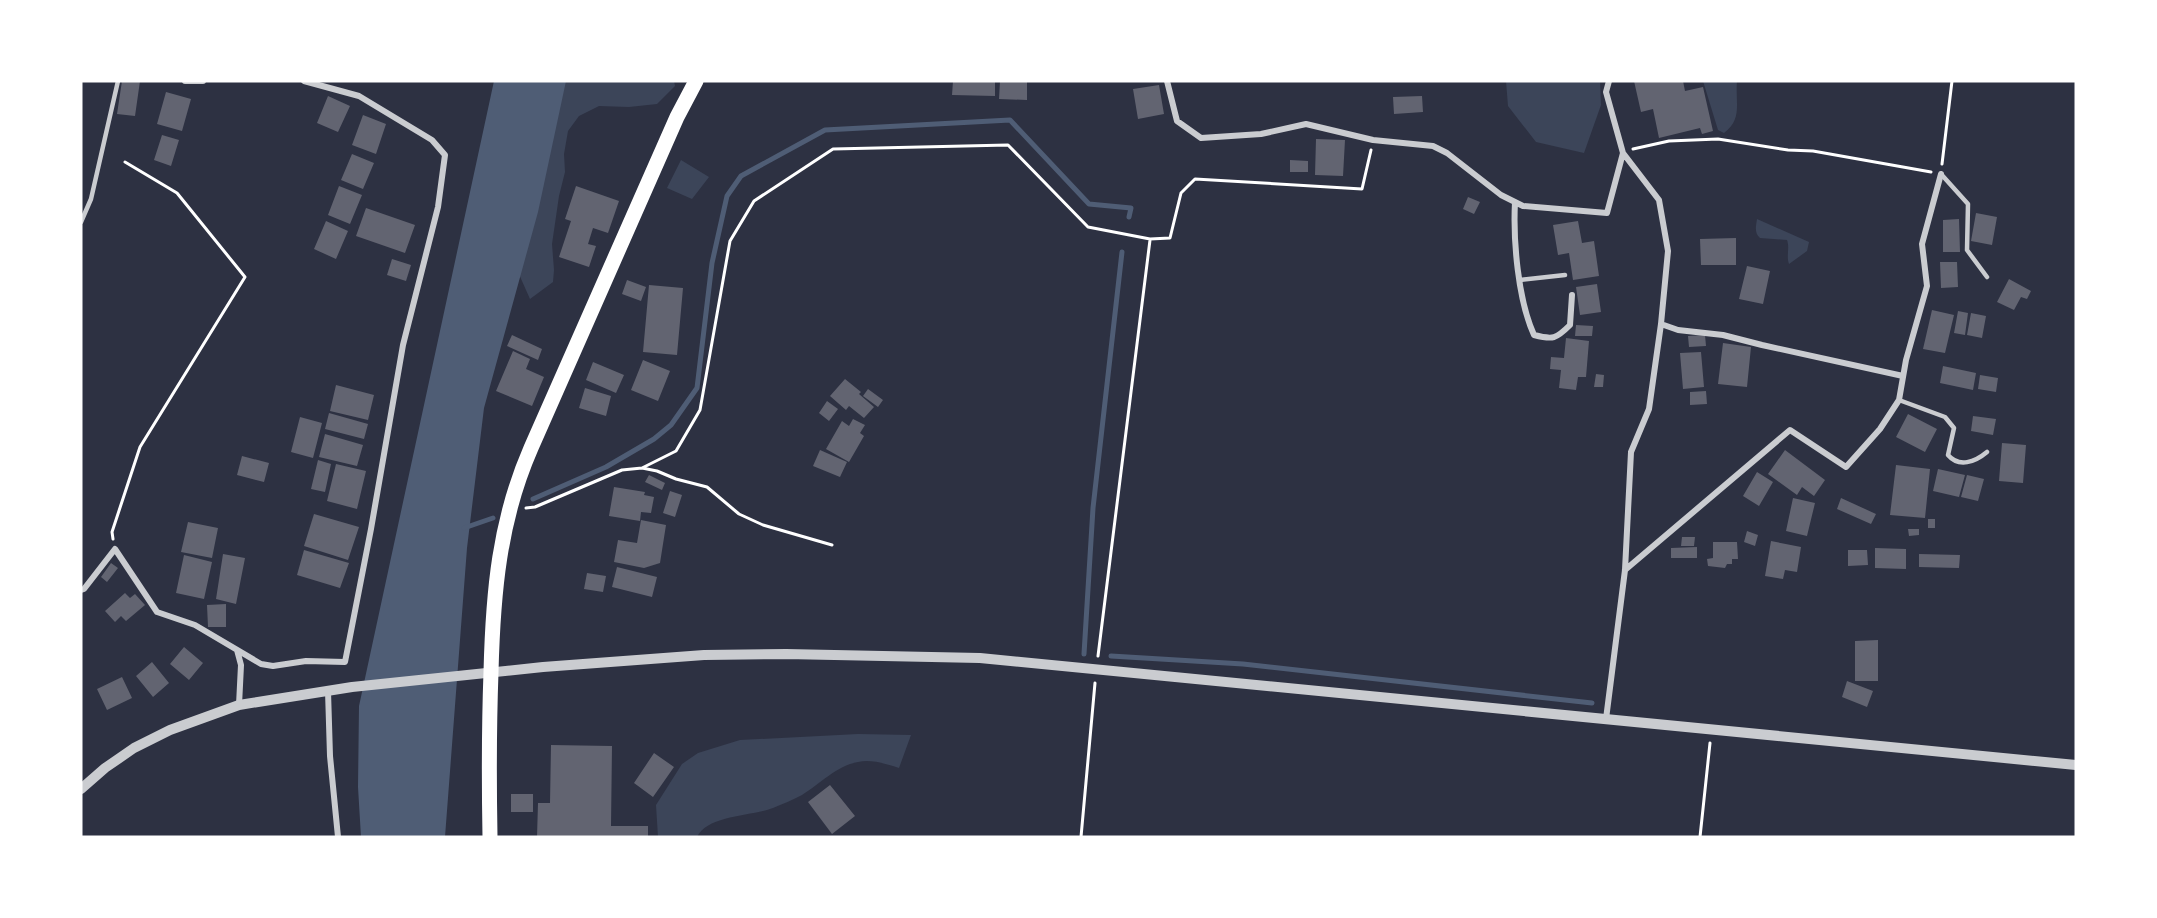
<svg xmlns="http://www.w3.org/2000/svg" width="2157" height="918" viewBox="0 0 2157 918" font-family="Roboto,sans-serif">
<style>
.green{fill:#3c4559}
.water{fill:#4f5d75}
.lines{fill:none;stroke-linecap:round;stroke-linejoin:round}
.stream{stroke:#4f5d75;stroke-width:5}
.building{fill:#626471}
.path{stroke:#fff;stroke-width:3}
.service{stroke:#caccd0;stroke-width:4.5}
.minor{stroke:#caccd0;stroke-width:6}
.tertiary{stroke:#caccd0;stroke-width:10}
.primary{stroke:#fff;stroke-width:15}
</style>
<rect width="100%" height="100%" fill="#2d3142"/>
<path class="green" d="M556,81H674L675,86L657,104L629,107L599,106L579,116L568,131L564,154L565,172L559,196L552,244L554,270L553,282L530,299L514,263Z
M1506,81H1600L1601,105L1584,153L1536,142L1508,106Z
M1703,81H1737C1735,102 1743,119 1724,133L1718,130Z
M681,160L709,177L692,199L667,188Z
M1757,219L1809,242L1807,251L1789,264C1786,256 1790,248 1787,240L1760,238C1754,233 1756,226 1757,219Z
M858,734L911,735L899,768C887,764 871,759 858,762C836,766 820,784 802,795C793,800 782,804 773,808C752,816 707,815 697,837H658L656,805L682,764L698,753L740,740Z"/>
<path class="water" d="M494,81H566L538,212L484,408L467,548L445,837H361L358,787L359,706Z"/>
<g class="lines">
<path class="stream" d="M533,499L606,467L654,439L671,425L697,388L712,263L727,196L741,176L825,130L1010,120L1089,204L1131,208L1129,217
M464,528L493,518
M1084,654L1093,508L1122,252
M1111,656L1243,664L1592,703"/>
</g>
<path class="building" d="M122,81H140L135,116L117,114Z
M953,81H995V96L952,95Z
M1000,81H1027V100L999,99Z
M1634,81H1683L1685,91L1703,87L1713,131L1702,134L1700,128L1659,138L1653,109L1641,112Z
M1159,85L1164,114L1138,119L1133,89Z
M166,92L191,99L182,131L157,124Z
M328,96L350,106L338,132L317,123Z
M1422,96L1423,112L1394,114L1393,97Z
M363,115L386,124L376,154L352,145Z
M162,135L179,140L171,166L154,160Z
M1316,139L1345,140L1343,176L1315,175Z
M352,154L374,163L363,189L341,180Z
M1290,160L1308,161V172H1290Z
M339,186L362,195L350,224L328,215Z
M576,186L619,201L608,233L593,228L588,244L596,246L589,267L559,257L571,221L565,219Z
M1468,197L1480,202L1474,214L1463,209Z
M366,208L415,225L405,253L356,236Z
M1976,213L1997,217L1992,245L1971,241Z
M1959,219L1960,252H1943V220Z
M326,221L348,231L336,259L314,249Z
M1578,221L1582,243L1594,241L1599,276L1573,280L1569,253L1558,255L1553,225Z
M1736,238V265H1701L1700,239Z
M392,259L411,265L406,281L387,275Z
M1940,262H1957L1958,287L1941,288Z
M1747,266L1770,271L1763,304L1739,299Z
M2009,279L2031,291L2027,299L2021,297L2014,310L1997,302Z
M627,280L646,287L641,301L622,294Z
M1597,284L1601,312L1580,315L1576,287Z
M649,285L683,288L677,355L643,352Z
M1932,310L1954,315L1945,353L1923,349Z
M1958,311L1968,313L1965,335L1954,333Z
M1971,313L1986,316L1982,338L1967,335Z
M1576,325L1593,326L1592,336H1575Z
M512,335L542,349L538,360L507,346Z
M1705,335L1706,346L1689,347L1688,336Z
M1566,338L1589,341L1586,377H1578L1576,390L1559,388L1561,370L1550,369L1551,357L1564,358Z
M1723,343L1751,347L1747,387L1718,384Z
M513,351L530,359L526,369L544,377L532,406L496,391Z
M1701,352L1704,387L1683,389L1680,353Z
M643,360L670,371L658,401L631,390Z
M593,362L624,375L616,393L586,380Z
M1943,366L1976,373L1973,390L1940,383Z
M1596,374L1604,375L1603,387H1594Z
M1980,375L1998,378L1996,392L1978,389Z
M845,379L861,392L859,394L874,407L864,418L849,406L846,410L830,396Z
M336,385L374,395L368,420L330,411Z
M585,388L611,396L606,416L579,408Z
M868,389L883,400L878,407L863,396Z
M1706,391L1707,404L1690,405V392Z
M827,401L838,409L829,421L819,413Z
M329,413L368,424L364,439L325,429Z
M1908,414L1937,429L1925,452L1896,437Z
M1973,416L1996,419L1993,435L1971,431Z
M300,417L322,423L313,458L291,452Z
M853,419L865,425L860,433L864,436L849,462L826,449L842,421L849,426Z
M325,434L363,445L357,466L319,457Z
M2002,443L2026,445L2023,483L1999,481Z
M820,450L847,462L840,477L813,466Z
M1785,450L1825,480L1814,496L1802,487L1797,495L1768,474Z
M242,456L269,463L264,482L237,475Z
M318,460L331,464L325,492L311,489Z
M336,464L366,471L357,509L327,501Z
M1896,465L1930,469L1925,518L1890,515Z
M1938,469L1965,475L1959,497L1933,491Z
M1757,472L1773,482L1759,506L1743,496Z
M649,475L665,483L662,490L645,482Z
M1967,475L1984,479L1978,501L1961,497Z
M614,487L645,492L644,495L654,497L651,513L641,512L640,521L609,516Z
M670,491L682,495L675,517L663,513Z
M1793,498L1815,503L1807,536L1786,531Z
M1841,498L1876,514L1871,524L1837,509Z
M314,514L359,527L348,560L304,546Z
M1928,519H1935V528H1928Z
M641,520L666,525L660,563L644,568L614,562L618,540L637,543Z
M188,522L218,528L212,558L181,552Z
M1908,529H1919V535L1909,536Z
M1747,531L1758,535L1755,546L1744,542Z
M1682,537H1695L1694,546H1681Z
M1771,541L1801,547L1797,572L1785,570L1783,579L1765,576Z
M1713,542H1737L1738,559H1732V564H1727L1725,568L1708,566L1707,559L1713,558Z
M1697,547V558H1671V548Z
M1875,548L1906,549V569L1875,568Z
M304,550L349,563L340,588L297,575Z
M1848,550H1867L1868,565L1848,566Z
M223,554L245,558L236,604L216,599Z
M1919,554L1960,555L1959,568L1919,567Z
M184,555L212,562L204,599L176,593Z
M111,563L118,568L107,582L101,577Z
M617,567L657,577L652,597L612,587Z
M587,573L606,576L603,592L584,589Z
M125,593L130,598L135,594L145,605L126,621L121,616L115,622L105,611Z
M226,604V627H208L207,605Z
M1878,640V681H1855V641Z
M184,647L203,663L189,680L170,664Z
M152,662L169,683L153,697L136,676Z
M122,677L132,698L107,710L97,689Z
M1847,681L1873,691L1867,707L1842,697Z
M551,745L612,746L611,826H648V837H537L538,803H550Z
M654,753L674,767L653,797L634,783Z
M830,785L855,816L832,834L808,802Z
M511,794H533V812H511Z"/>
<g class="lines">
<path class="path" d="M1633,149L1669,141L1718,139L1788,150L1813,151L1931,172
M1942,164L1952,81
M642,468L676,451L700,410L730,241L754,201L833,149L1008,145L1088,227L1150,239L1170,238L1181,193L1195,179L1362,189L1371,150
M526,508L535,507L622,470L642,468L657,471L676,479L707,487L739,514L763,525L832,545
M113,539L112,532L140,447L245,277L177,193L125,162
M1098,656L1150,240
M1081,837L1095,683
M1700,837L1710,743"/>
<path class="service" d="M1941,174L1968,204L1967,250L1987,277
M81,222L91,199L118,81
M1520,280L1565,275
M1899,400L1945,417L1954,428L1948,455C1959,468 1975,462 1987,452"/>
<path class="minor" d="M185,81H203
M1167,81L1177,121L1201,138L1261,134L1306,124L1373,140L1433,146L1447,153L1501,195L1523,206L1607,213L1623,153L1659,200L1668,251L1661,324L1678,330L1723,335L1762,345L1903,376
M1609,81L1606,92L1623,153
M1515,202C1513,240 1518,300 1534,335C1553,340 1556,339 1570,325L1572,295
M1625,570L1790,430L1846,467L1880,429L1899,400L1906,360L1927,286L1922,244L1941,174
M81,590L84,589L115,549L157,612L195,625L261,664L273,666L306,661L345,662L371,529L403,345L438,207L445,155L432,140L359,96L304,81
M237,650L241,665L239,705
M328,691L330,756L338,837
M1606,719L1625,570L1631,452L1649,409L1661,324"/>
<path class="tertiary" d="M81,789L105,768L134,748L170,730L239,705L352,687L543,667L704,655L786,654L980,658L2076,765"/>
<path class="primary" d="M490,837C489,782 489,727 491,672C493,593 499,521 531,448L677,117L696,81"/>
</g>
<rect width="2157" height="918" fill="none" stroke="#ffffff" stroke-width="165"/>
</svg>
